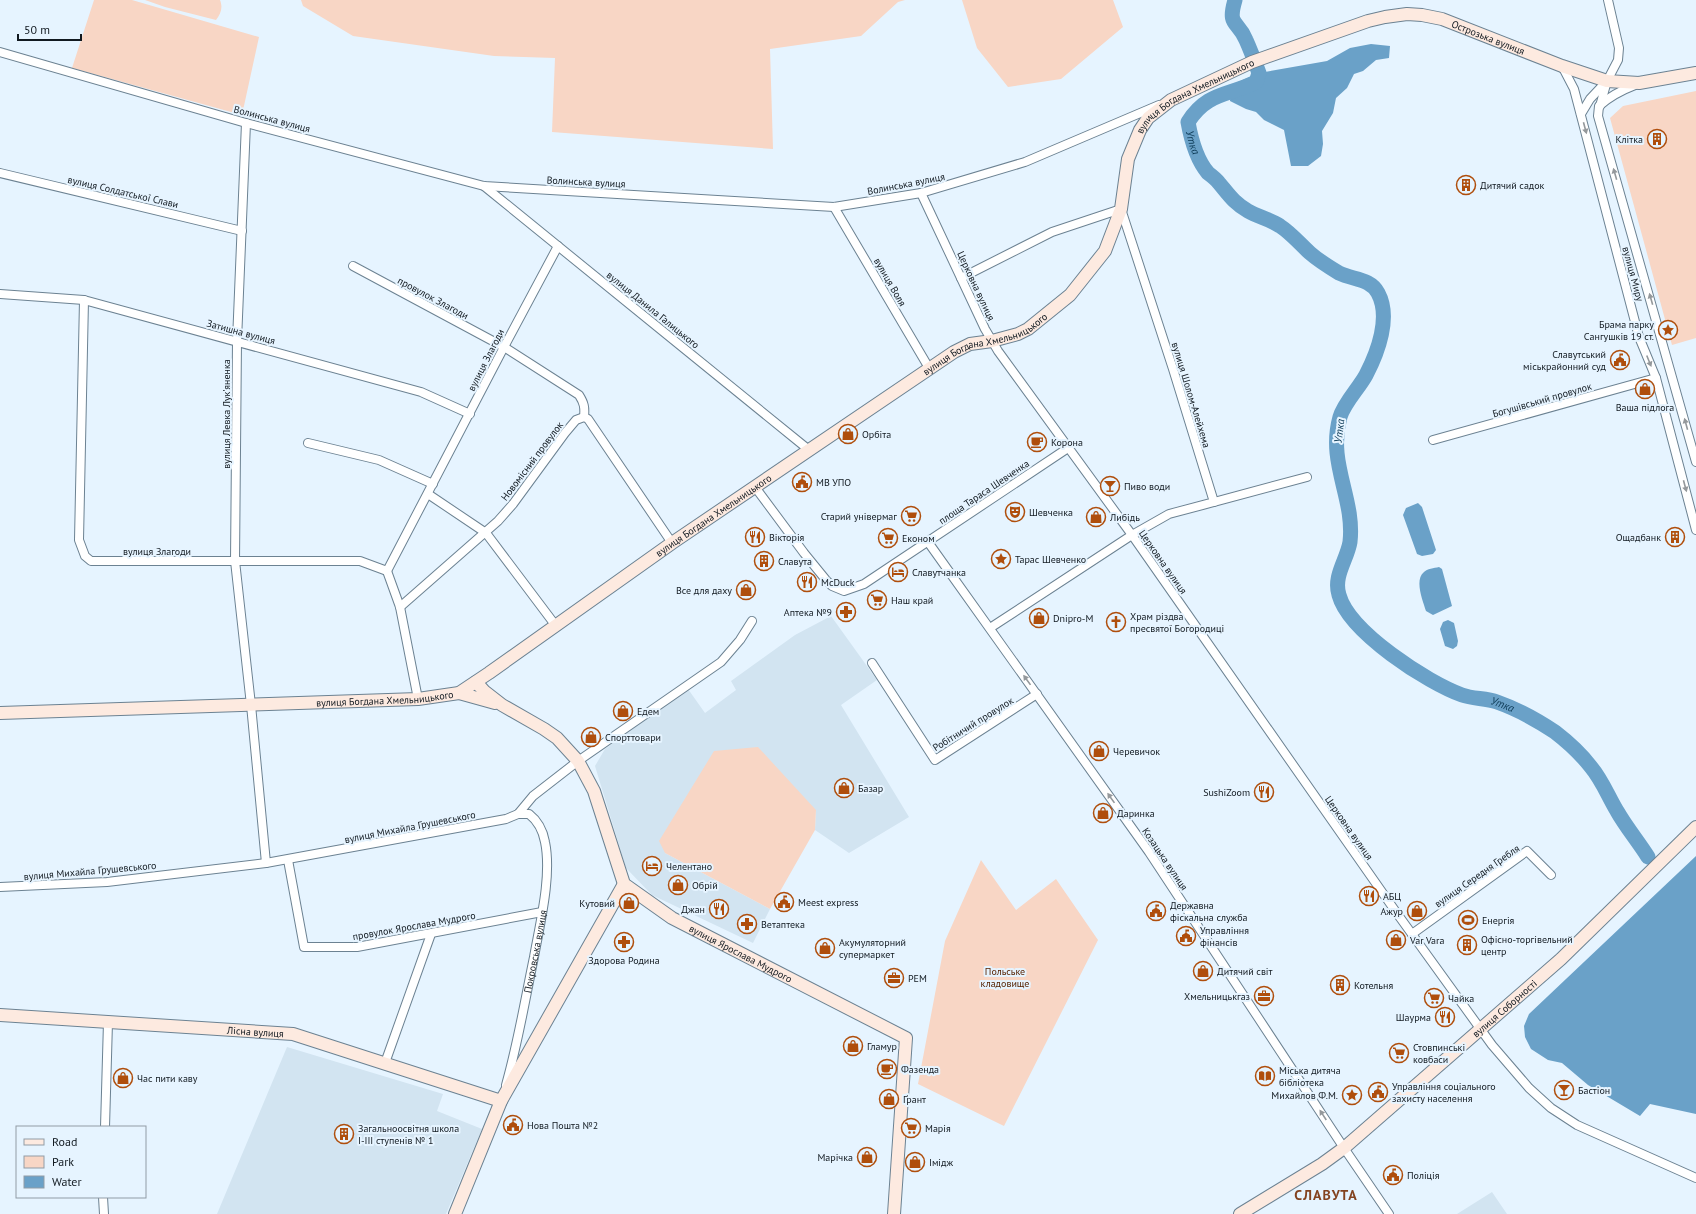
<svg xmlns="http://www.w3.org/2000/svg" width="1696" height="1214" viewBox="0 0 1696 1214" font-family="'PT Sans',sans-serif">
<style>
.built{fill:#d2e4f1}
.green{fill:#f8d6c5}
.water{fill:#6aa1c8}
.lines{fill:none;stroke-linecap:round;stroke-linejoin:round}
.river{stroke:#6aa1c8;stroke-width:15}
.street-casing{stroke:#6c8292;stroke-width:10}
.secondary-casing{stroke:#6c8292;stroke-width:14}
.street{stroke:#fff;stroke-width:8}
.secondary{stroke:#fdeae0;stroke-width:12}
.oneway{fill:#94989b}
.labels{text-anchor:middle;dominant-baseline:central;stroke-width:4;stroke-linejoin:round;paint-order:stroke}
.street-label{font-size:10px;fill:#111920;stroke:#e6f4ff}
.poi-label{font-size:10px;fill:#111920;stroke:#e6f4ff;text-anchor:start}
.park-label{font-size:10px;fill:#572200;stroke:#e6f4ff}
.water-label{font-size:11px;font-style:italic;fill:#0d3a56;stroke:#e6f4ff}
.district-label{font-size:14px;font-weight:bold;letter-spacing:1px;fill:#834320;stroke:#e6f4ff}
</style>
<rect width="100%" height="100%" fill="#e6f4ff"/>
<path class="built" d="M831,616L877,680L841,705L909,817L849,853L815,830L816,810L665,853L770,909L753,943L652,895L626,868L595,766L605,749L688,689L705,713L736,690L731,681L795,635Z
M287,1047L443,1094L437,1111L482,1129L446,1214H217Z
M1492,1192L1507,1214H1457Z"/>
<path class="green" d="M94,0H132L259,37L242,115L72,68Z
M145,0H220C223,8 221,13 216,20L165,7Z
M301,0H905L898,2L861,36L770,49L773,149L552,132L555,58L494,56L353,36L303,6Z
M962,0H1113L1123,27L1061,79L1008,87L977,48Z
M1696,91V338L1672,345L1610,118L1623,106Z
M758,747L816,810L815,830L770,909L665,853L659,841L714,751Z
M981,860L1016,910L1056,879L1098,940L1004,1126L918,1084L945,941Z"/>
<path class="water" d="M1371,44L1390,46L1389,58L1376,60L1363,71L1354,74L1347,88L1336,98L1333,113L1322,131L1323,144L1321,156L1308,166H1291L1284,130L1264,120L1256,112L1246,109L1230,101L1231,85L1259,73L1327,61L1350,48Z
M1418,503L1422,507L1436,550L1433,554L1422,556L1417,554L1403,515L1406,508Z
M1439,567L1442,569L1452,606L1433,615L1426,611C1423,601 1414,580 1424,572C1427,569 1434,568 1439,567Z
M1448,620L1454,623L1458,641L1457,646L1453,649L1445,646L1440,629L1443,622Z
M1696,856V1114L1650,1104L1640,1116L1588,1085L1562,1063L1548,1060L1531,1049L1525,1037L1524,1026L1529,1014Z"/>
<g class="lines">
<path class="river" id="s1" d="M1235,0C1227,27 1238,20 1246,40C1251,51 1255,62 1259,73L1256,82C1228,96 1207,92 1188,122C1191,139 1196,159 1208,173C1212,176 1216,179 1219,183C1229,195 1234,203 1248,211C1258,217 1270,219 1280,226C1291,233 1300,244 1310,253C1318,260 1329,267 1339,273C1353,280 1370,278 1378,293C1391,317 1378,352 1366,375C1359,388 1344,403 1340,417C1327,463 1355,498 1350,542C1347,560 1333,576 1339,595C1349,632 1428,683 1462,695C1473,699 1486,698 1497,702C1517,709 1537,720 1555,732C1568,742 1581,754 1591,767C1602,780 1608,796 1617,811C1626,827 1638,841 1648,857"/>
<g class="street-casing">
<g id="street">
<path d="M0,52L246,123L484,186L834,207L921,193L1025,162L1159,105"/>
<path d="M1562,66L1574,89L1639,337L1656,378L1696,530"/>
<path d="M1635,85C1622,90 1610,96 1599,106L1598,116L1696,462"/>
<path d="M1600,106L1607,81L1618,60L1619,48L1608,0"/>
<path d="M1581,114L1590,99L1606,82"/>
<path d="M246,123L237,341L235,561L251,705L266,863"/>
<path d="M0,173L242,231"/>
<path d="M484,186L809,450"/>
<path d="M921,193L985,329L998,351L1132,535L1396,912L1492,1045L1529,1088L1551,1108L1577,1125L1696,1178"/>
<path d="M834,207L929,368"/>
<path d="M353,266L504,347L579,395C584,403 585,407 584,417"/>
<path d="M961,278L1052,232L1121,209L1173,369L1214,502L1169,514L1132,535L990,628"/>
<path d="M0,294L84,300L421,392L470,414"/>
<path d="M84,300L79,540L85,556L91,561H360L387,571L504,347L558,246"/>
<path d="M1433,440L1656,378"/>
<path d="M308,443L379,460L433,484"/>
<path d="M755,487L804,553L826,580L832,586L844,591L864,584L1068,448"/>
<path d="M428,494L486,533L556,626"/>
<path d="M1214,502L1307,477"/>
<path d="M928,542L1149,852L1344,1148L1389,1214"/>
<path d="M387,571L400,607L418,699"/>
<path d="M400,607L498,521L513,504L565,433L576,420L584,417L588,419L672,543"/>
<path d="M872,663L935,760L1037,694"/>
<path d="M288,860L304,947H357L542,912"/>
<path d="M0,887L107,882L266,863L506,819L518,814L533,796L578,761L721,662L740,640L752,621"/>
<path d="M1412,934L1527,851L1551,875"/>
<path d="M385,1063L431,934"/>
<path id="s2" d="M506,1085C518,1043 525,1000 534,957C540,923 552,876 545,842C543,831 538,821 529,814H518"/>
<path d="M105,1127L108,1022"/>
<path d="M103,1197L104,1214"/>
</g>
</g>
<g class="secondary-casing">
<g id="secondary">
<path id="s3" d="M476,682L484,691L502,705L544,729L557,738L578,761L594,791L624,884L672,918L906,1038L894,1214"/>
<path d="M459,693L495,703"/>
<path id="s4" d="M0,713L418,699L459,693L489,673L672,543L954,352L970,344L992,341L1018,334L1028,329L1070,295L1105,251L1121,209L1128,159L1140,130L1148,118L1171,100L1252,62L1368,21L1385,17L1407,14L1422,15L1442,19L1562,66L1607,81L1639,83L1696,73"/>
<path id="s5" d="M0,1015L293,1034L501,1101"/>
<path d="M455,1214L501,1101L624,884"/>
<path id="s6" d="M1240,1214L1322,1164L1344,1148L1561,959L1696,827"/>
</g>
</g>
<use href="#street" class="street"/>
<use href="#secondary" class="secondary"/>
</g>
<defs><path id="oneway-solid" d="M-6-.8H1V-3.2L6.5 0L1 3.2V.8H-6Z"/></defs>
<g class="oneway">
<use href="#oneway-solid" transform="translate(1585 128) rotate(75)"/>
<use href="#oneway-solid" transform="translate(1615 174) rotate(-106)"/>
<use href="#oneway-solid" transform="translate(1651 299) rotate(-106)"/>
<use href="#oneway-solid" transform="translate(1649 361) rotate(68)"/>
<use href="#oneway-solid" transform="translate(1686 424) rotate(-105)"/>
<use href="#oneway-solid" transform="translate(1685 486) rotate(75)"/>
<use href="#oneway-solid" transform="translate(1027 680) rotate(-126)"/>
<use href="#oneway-solid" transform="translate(1111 798) rotate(-125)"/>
<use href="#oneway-solid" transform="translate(1323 1115) rotate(-123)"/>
</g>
<defs>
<g id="building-ring" transform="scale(1)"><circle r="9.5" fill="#e6f4ff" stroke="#af4e0c" stroke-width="1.5"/><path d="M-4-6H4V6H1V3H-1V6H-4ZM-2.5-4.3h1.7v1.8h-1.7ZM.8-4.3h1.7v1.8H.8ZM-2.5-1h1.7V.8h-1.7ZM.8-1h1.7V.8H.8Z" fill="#af4e0c"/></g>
<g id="sight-ring" transform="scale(1)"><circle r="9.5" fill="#e6f4ff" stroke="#af4e0c" stroke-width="1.5"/><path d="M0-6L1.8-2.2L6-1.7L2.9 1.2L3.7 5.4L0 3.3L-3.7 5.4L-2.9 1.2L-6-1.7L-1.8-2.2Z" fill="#af4e0c"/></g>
<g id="civic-ring" transform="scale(1)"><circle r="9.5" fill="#e6f4ff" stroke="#af4e0c" stroke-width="1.5"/><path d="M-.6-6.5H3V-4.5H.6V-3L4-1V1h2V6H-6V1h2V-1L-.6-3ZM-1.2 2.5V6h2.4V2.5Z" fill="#af4e0c"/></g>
<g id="shop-ring" transform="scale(1)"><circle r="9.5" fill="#e6f4ff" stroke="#af4e0c" stroke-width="1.5"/><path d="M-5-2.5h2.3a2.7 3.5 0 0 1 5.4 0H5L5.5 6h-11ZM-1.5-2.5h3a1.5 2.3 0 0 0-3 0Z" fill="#af4e0c"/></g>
<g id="cafe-ring" transform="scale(1)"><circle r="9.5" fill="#e6f4ff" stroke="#af4e0c" stroke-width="1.5"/><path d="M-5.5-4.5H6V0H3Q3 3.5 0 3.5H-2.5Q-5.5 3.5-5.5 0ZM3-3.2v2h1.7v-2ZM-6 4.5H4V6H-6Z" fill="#af4e0c"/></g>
<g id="bar-ring" transform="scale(1)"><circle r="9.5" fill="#e6f4ff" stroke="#af4e0c" stroke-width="1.5"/><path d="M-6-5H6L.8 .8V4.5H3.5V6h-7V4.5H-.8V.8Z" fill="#af4e0c"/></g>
<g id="theatre-ring" transform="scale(1)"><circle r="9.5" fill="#e6f4ff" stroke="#af4e0c" stroke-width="1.5"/><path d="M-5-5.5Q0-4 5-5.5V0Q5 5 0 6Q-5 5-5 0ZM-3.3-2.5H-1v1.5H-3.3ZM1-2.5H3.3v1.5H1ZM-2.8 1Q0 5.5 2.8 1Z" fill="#af4e0c"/></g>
<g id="supermarket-ring" transform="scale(1)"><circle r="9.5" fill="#e6f4ff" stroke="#af4e0c" stroke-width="1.5"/><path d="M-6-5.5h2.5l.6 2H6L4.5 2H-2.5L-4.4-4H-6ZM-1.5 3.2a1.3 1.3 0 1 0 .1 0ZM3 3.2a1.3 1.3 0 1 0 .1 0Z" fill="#af4e0c"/></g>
<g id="restaurant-ring" transform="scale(1)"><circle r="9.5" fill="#e6f4ff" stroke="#af4e0c" stroke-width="1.5"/><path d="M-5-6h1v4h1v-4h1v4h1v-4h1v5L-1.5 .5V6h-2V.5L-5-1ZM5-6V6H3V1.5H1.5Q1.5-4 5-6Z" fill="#af4e0c"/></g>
<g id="hotel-ring" transform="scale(1)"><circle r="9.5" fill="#e6f4ff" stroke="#af4e0c" stroke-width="1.5"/><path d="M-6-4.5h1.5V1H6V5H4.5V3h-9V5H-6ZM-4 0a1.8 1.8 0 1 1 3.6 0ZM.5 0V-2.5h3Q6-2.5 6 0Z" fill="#af4e0c"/></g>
<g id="pharmacy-ring" transform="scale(1)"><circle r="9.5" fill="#e6f4ff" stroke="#af4e0c" stroke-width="1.5"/><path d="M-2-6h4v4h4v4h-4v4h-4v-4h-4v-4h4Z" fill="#af4e0c"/></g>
<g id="church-ring" transform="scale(1)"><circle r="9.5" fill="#e6f4ff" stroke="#af4e0c" stroke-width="1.5"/><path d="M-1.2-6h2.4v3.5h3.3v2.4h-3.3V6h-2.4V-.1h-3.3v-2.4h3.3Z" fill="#af4e0c"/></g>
<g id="stadium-ring" transform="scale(1)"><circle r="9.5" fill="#e6f4ff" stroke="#af4e0c" stroke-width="1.5"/><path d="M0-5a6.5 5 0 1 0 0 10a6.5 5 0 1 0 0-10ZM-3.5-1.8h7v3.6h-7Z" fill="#af4e0c"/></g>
<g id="office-ring" transform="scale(1)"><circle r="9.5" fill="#e6f4ff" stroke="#af4e0c" stroke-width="1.5"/><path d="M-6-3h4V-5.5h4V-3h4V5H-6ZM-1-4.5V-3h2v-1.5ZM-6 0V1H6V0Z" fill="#af4e0c"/></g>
<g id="library-ring" transform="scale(1)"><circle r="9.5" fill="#e6f4ff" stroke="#af4e0c" stroke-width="1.5"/><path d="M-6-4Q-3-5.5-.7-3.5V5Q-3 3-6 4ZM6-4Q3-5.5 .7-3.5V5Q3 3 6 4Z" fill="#af4e0c"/></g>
</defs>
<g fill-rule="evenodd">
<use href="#building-ring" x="1657" y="139"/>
<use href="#building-ring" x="1466" y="185"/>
<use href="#sight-ring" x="1668" y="330"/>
<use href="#civic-ring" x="1620" y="360"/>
<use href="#shop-ring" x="1645" y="389"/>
<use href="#shop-ring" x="848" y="434"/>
<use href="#cafe-ring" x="1037" y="442"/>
<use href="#civic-ring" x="802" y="482"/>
<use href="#bar-ring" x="1110" y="486"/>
<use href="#theatre-ring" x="1015" y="512"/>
<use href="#supermarket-ring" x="911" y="516"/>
<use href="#shop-ring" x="1096" y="517"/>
<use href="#restaurant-ring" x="755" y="537"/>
<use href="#building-ring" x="1675" y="537"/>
<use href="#supermarket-ring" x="888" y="538"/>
<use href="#sight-ring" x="1001" y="559"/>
<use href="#building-ring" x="764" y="561"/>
<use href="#hotel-ring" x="898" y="572"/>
<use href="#restaurant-ring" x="807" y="582"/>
<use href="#shop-ring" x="746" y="590"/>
<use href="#supermarket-ring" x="877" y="600"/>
<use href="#pharmacy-ring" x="846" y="612"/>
<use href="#shop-ring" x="1039" y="618"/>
<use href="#church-ring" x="1116" y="622"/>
<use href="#shop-ring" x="623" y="711"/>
<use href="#shop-ring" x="591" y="737"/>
<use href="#shop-ring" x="1099" y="751"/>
<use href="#shop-ring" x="844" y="788"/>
<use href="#restaurant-ring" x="1264" y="792"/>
<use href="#shop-ring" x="1103" y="813"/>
<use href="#hotel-ring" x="652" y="866"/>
<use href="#shop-ring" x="678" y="885"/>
<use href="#restaurant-ring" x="1369" y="896"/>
<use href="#civic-ring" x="784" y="902"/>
<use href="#shop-ring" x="629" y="903"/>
<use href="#restaurant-ring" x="719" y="909"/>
<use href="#civic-ring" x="1156" y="911"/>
<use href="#shop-ring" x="1417" y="911"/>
<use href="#stadium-ring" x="1468" y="920"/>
<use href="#pharmacy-ring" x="747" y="924"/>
<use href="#civic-ring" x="1186" y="936"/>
<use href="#shop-ring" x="1396" y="940"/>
<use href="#pharmacy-ring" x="624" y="942"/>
<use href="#building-ring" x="1467" y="945"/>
<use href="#shop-ring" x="825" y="948"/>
<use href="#shop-ring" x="1203" y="971"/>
<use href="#office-ring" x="894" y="978"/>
<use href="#building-ring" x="1340" y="985"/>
<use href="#office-ring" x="1264" y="996"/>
<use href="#supermarket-ring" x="1434" y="998"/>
<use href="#restaurant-ring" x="1445" y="1017"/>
<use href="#shop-ring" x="853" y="1046"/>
<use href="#supermarket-ring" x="1399" y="1053"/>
<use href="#cafe-ring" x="887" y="1069"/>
<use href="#library-ring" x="1265" y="1076"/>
<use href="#shop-ring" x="123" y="1078"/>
<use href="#bar-ring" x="1564" y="1090"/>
<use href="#civic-ring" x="1378" y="1092"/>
<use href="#sight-ring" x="1352" y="1095"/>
<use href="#shop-ring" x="889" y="1099"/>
<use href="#civic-ring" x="513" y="1125"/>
<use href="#supermarket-ring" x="911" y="1128"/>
<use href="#building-ring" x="344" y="1134"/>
<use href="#shop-ring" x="867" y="1157"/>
<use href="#shop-ring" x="915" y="1162"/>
<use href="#civic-ring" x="1393" y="1175"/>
</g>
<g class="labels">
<g class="street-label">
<text stroke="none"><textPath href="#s4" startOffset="1757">Острозька вулиця</textPath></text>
<text stroke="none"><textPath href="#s4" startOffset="1442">вулиця Богдана Хмельницького</textPath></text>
<text transform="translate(272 119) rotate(15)">Волинська вулиця</text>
<text transform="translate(586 182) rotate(3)">Волинська вулиця</text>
<text transform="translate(906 184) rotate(-11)">Волинська вулиця</text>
<text transform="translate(123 192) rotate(13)">вулиця Солдатської Слави</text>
<text transform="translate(1633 274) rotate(75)">вулиця Миру</text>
<text transform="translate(890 282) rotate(60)">вулиця Воля</text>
<text transform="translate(976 286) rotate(65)">Церковна вулиця</text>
<text transform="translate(433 298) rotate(28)">провулок Злагоди</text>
<text transform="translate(653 310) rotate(39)">вулиця Данила Галицького</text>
<text transform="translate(241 332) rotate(15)">Затишна вулиця</text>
<text stroke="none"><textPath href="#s4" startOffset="1093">вулиця Богдана Хмельницького</textPath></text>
<text transform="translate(486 360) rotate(-63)">вулиця Злагоди</text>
<text transform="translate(1191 395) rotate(73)">вулиця Шолом-Алейхема</text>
<text transform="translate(1542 400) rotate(-16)">Богушівський провулок</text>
<text transform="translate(226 414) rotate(-90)">вулиця Левка Лукʼяненка</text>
<text transform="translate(532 461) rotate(-53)">Новомісний провулок</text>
<text transform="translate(984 492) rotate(-34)">площа Тараса Шевченка</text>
<text stroke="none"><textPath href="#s4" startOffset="770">вулиця Богдана Хмельницького</textPath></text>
<text x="157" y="551">вулиця Злагоди</text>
<text transform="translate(1163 562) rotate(55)">Церковна вулиця</text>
<text stroke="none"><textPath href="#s4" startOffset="385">вулиця Богдана Хмельницького</textPath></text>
<text transform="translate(973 724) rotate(-32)">Робітничий провулок</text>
<text transform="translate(410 827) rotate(-11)">вулиця Михайла Грушевського</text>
<text transform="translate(1349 828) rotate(55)">Церковна вулиця</text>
<text transform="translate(1165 859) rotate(56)">Козацька вулиця</text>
<text transform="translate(90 871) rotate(-5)">вулиця Михайла Грушевського</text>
<text transform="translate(1477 876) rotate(-35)">вулиця Середня Гребля</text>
<text transform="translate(414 926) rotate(-10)">провулок Ярослава Мудрого</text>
<text stroke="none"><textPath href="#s2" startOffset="137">Покровська вулиця</textPath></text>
<text stroke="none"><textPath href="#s3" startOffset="398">вулиця Ярослава Мудрого</textPath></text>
<text stroke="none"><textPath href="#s6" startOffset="336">вулиця Соборності</textPath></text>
<text stroke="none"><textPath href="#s5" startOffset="256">Лісна вулиця</textPath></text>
</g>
<g class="poi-label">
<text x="1643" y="139" text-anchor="end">Клітка</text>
<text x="1480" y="185">Дитячий садок</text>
<text x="1654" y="324" text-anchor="end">Брама парку<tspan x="1654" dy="12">Сангушків 19 ст.</tspan></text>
<text x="1606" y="354" text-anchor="end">Славутський<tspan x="1606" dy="12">міськрайонний суд</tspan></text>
<text x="1645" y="407" text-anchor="middle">Ваша підлога</text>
<text x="862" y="434">Орбіта</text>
<text x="1051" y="442">Корона</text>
<text x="816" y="482">МВ УПО</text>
<text x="1124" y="486">Пиво води</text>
<text x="1029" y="512">Шевченка</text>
<text x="897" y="516" text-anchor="end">Старий універмаг</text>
<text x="1110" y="517">Либідь</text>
<text x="769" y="537">Вікторія</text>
<text x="1661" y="537" text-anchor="end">Ощадбанк</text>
<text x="902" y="538">Економ</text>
<text x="1015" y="559">Тарас Шевченко</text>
<text x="778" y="561">Славута</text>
<text x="912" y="572">Славутчанка</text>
<text x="821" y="582">McDuck</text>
<text x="732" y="590" text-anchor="end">Все для даху</text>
<text x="891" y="600">Наш край</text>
<text x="832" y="612" text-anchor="end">Аптека №9</text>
<text x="1130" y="616">Храм різдва<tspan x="1130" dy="12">пресвятої Богородиці</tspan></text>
<text x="1053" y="618">Dnipro-M</text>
<text x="637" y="711">Едем</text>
<text x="605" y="737">Спорттовари</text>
<text x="1113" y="751">Черевичок</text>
<text x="858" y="788">Базар</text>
<text x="1250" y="792" text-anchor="end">SushiZoom</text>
<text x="1117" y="813">Даринка</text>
<text x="666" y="866">Челентано</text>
<text x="692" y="885">Обрій</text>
<text x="1383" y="896">АБЦ</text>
<text x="798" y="902">Meest express</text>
<text x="615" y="903" text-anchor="end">Кутовий</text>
<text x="1170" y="905">Державна<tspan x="1170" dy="12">фіскальна служба</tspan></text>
<text x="705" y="909" text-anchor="end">Джан</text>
<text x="1403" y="911" text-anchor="end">Ажур</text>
<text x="1482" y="920">Енергія</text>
<text x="761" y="924">Ветаптека</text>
<text x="1200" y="930">Управління<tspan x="1200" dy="12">фінансів</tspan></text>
<text x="1481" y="939">Офісно-торгівельний<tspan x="1481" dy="12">центр</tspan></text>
<text x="1410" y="940">Var Vara</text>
<text x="839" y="942">Акумуляторний<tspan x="839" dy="12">супермаркет</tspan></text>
<text x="624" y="960" text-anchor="middle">Здорова Родина</text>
<text x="1217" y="971">Дитячий світ</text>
<text x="908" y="978">РЕМ</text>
<text x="1354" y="985">Котельня</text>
<text x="1250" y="996" text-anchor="end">Хмельницькгаз</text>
<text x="1448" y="998">Чайка</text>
<text x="1431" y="1017" text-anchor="end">Шаурма</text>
<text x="867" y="1046">Гламур</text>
<text x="1413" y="1047">Стовпинські<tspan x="1413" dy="12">ковбаси</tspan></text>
<text x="901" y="1069">Фазенда</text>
<text x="1279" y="1070">Міська дитяча<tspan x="1279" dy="12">бібліотека</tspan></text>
<text x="137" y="1078">Час пити каву</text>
<text x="1392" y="1086">Управління соціального<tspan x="1392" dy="12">захисту населення</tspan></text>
<text x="1578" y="1090">Бастіон</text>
<text x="1338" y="1095" text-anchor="end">Михайлов Ф.М.</text>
<text x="903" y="1099">Ґрант</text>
<text x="527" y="1125">Нова Пошта №2</text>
<text x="358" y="1128">Загальноосвітня школа<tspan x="358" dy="12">І-ІІІ ступенів № 1</tspan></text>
<text x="925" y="1128">Марія</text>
<text x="853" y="1157" text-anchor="end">Марічка</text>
<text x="929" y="1162">Імідж</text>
<text x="1407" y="1175">Поліція</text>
</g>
<g class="park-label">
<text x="1005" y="971">Польське<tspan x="1005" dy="12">кладовище</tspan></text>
</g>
<g class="water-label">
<text stroke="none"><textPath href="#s1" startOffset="191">Утка</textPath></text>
<text transform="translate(1339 431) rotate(-83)">Утка</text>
<text stroke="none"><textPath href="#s1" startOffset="958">Утка</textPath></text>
</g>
<g class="district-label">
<text x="1326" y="1195">СЛАВУТА</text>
</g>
</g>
<rect x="16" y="1126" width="130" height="72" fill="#e6f4ff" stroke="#919ca6"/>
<rect x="24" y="1139" width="20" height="6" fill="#fdeae0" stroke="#919ca6"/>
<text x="52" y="1146" font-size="12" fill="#111920">Road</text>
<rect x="24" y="1156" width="20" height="12" fill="#f8d6c5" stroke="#919ca6"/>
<text x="52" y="1166" font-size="12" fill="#111920">Park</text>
<rect x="24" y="1176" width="20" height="12" fill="#6aa1c8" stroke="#919ca6"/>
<text x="52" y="1186" font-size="12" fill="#111920">Water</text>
<path d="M18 34v6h63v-6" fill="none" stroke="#111920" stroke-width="2"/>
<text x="24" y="34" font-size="12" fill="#111920" stroke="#e6f4ff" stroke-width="3" paint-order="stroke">50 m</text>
</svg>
